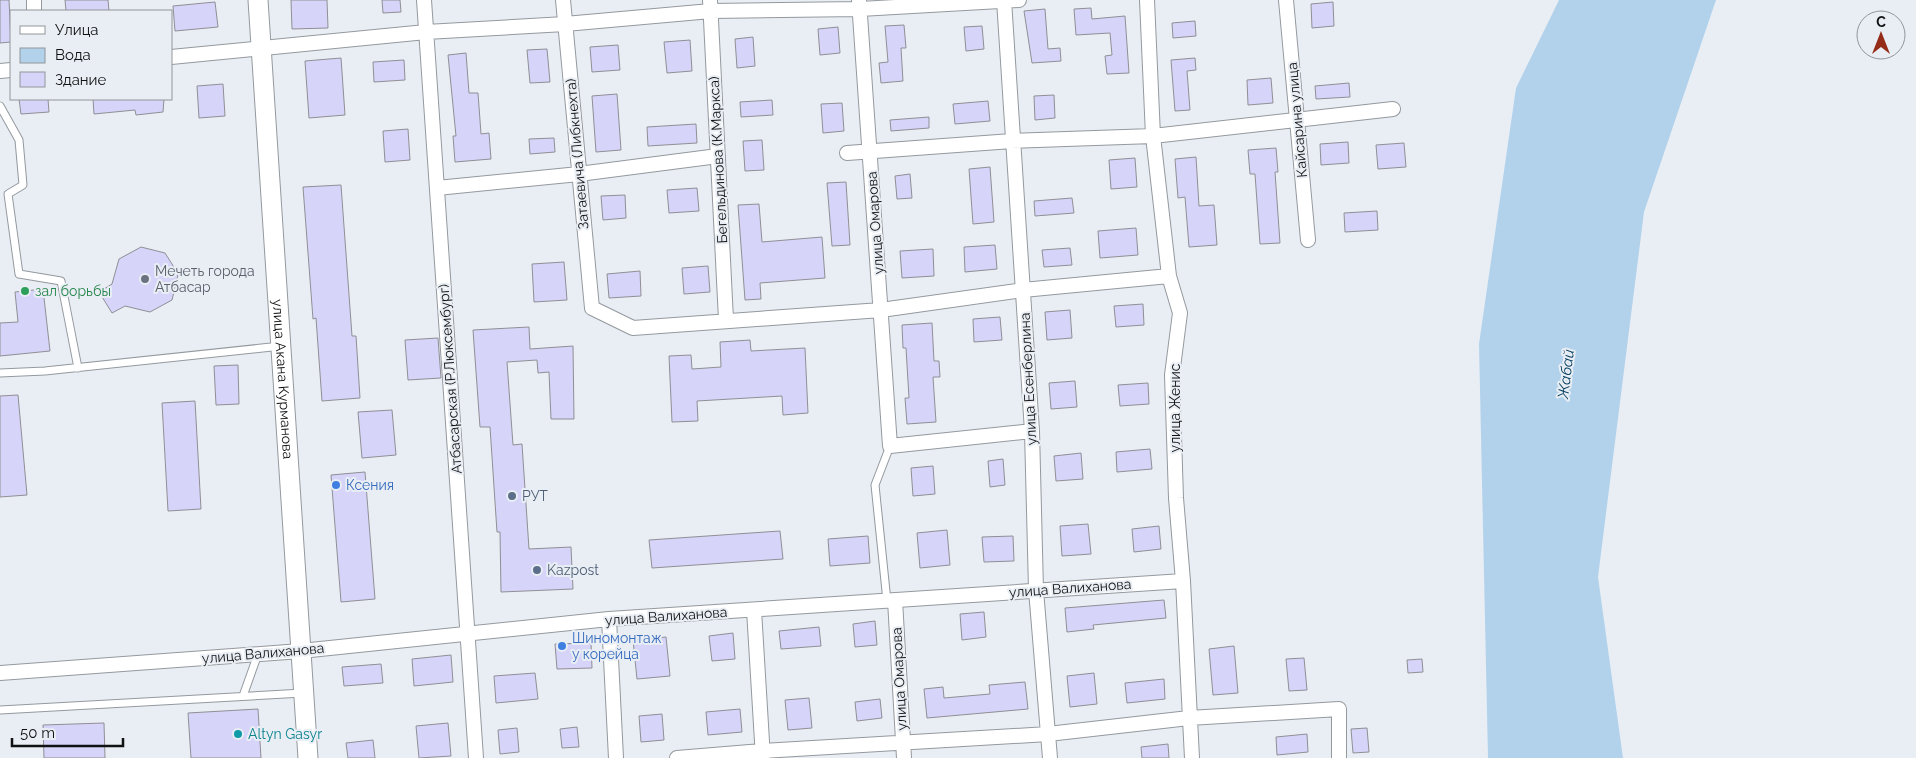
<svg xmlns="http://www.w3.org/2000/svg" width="1916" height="758" viewBox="0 0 1916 758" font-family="Raleway,sans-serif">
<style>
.water{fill:#b2d2ec}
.building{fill:#d6d4f8;stroke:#908f96}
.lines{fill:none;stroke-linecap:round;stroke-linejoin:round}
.lane-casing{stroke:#94999e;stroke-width:9}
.street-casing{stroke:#94999e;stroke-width:16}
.secondary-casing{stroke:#94999e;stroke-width:21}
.lane{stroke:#fff;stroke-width:7}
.street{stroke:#fff;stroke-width:14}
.secondary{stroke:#fff;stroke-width:19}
.worship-dot{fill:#6b7280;stroke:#e9eef4;stroke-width:2}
.leisure-dot{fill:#2e9e5b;stroke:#e9eef4;stroke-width:2}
.shop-dot{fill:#3f7fe0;stroke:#e9eef4;stroke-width:2}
.service-dot{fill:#5c6f8a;stroke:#e9eef4;stroke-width:2}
.culture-dot{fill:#0f9aa8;stroke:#e9eef4;stroke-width:2}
.labels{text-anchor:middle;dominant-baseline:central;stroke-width:4;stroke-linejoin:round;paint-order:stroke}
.street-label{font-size:14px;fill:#101113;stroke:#e9eef4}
.worship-label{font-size:14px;fill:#5b616d;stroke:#e9eef4;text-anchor:start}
.leisure-label{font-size:14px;fill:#27864d;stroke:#e9eef4;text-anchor:start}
.shop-label{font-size:14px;fill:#366cbe;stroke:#e9eef4;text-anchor:start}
.service-label{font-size:14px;fill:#4e5e75;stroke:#e9eef4;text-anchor:start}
.culture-label{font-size:14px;fill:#0d838f;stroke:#e9eef4;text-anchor:start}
.water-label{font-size:15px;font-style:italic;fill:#084163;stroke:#e9eef4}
</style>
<rect width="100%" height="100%" fill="#e9eef4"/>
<path class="water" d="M1559,0H1716L1644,212L1598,577L1623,758H1488L1479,344L1516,88Z"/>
<path class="building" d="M0,0H9L11,42L0,43Z
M65,0H108L109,11H66Z
M291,0H327L328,28L292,29Z
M382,0H400L401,12L383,13Z
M215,2L218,27L175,31L173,6Z
M1333,2L1334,26L1312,28L1311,4Z
M1091,8L1092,19L1125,16L1129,73L1107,74L1105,56L1112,55L1110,33L1076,35L1074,9Z
M1045,9L1048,49L1060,48L1061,61L1032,63L1024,11Z
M1195,21L1196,36L1173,38L1172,23Z
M904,25L906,48H901L903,81L881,83L879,63L888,62L885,26Z
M982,26L984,49L966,51L964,27Z
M838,27L840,53L820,55L818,29Z
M753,37L755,66L737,68L735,39Z
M690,40L692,71L667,73L664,42Z
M618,45L620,70L592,72L590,47Z
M547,49L550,82L530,83L527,50Z
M466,53L469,93H478L481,134L489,133L491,159L455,162L453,136H456L448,55Z
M341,58L345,115L309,118L305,61Z
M1195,58L1196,70L1187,71L1190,110L1175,111L1171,60Z
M404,60L405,80L374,82L373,62Z
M1271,78L1273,103L1248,105L1247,80Z
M1349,83L1350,97L1316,99L1315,86Z
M223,84L225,116L199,118L197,86Z
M617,94L621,150L596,152L592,96Z
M1054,95L1055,118L1035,120L1034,96Z
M19,99H48L49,112L21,114Z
M93,99H164L163,112L136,115L135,110L94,114Z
M772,100L773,115L741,117L740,102Z
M988,101L990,121L955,124L953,104Z
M842,103L844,131L823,133L821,104Z
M929,117V128L891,131L890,120Z
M696,124L697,143L648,146L647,127Z
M408,129L410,160L385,162L383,131Z
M554,138L555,152L530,154L529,139Z
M762,140L764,170L745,171L743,141Z
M1348,142L1349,163L1321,165L1320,144Z
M1404,143L1406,167L1378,169L1376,145Z
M1276,148L1278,172H1275L1280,243L1260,244L1255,174H1250L1248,150Z
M1196,157L1199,206L1214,205L1217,245L1189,247L1185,197L1178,198L1175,159Z
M1135,158L1137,187L1111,189L1109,160Z
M990,167L994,222L973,224L969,169Z
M910,174L912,198L897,199L895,176Z
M846,182L850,245L832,246L827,183Z
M341,185L352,336H356L360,398L322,401L316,318L313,319L303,187Z
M697,188L699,211L669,213L667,190Z
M625,195L626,218L603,220L601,196Z
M1072,198L1074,213L1035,216L1034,201Z
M759,204L762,242L822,237L825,278L760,283L761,299L745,300L738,205Z
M1377,211L1378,230L1345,232L1344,213Z
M1136,228L1138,255L1100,258L1098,231Z
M995,245L997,269L965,272L964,247Z
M141,247L165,253L172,264L178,275L172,300L150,312L125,306L112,313L99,292L112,284L119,259Z
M1070,248L1072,265L1044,267L1042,250Z
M933,249L934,276L902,278L900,251Z
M564,262L567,300L534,302L532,264Z
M708,266L710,292L684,294L682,268Z
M640,271L641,296L609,298L607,274Z
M43,289L50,351L0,356V323L18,322L15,292Z
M1143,304L1144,325L1116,327L1114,306Z
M1070,310L1072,338L1047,340L1045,312Z
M1000,317L1002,340L974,342L973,319Z
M932,323L934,361H939L940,377H933L936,422L907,424L905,398H909L906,348H903L902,325Z
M529,327L530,349L573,346L574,419H551L549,372L538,373L537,360L507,362L513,445L522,444L529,549L571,547L573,589L501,592L500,532H497L490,427H480L473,330Z
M438,338L441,378L408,380L405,340Z
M750,340L751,351L805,348L808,413L783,415L782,396L697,401L698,421L672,422L669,356L691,355L692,369L721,367L720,342Z
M238,365L239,404L216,405L214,366Z
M1075,381L1077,407L1051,409L1049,383Z
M1148,383L1149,404L1120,406L1118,385Z
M18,395L27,495L0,497V396Z
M195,401L201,509L168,511L162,403Z
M392,410L396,455L362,458L358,412Z
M1150,449L1152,469L1117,472L1116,452Z
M1081,453L1083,479L1056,481L1054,456Z
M1003,459L1005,485L990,487L988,461Z
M933,466L935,494L913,496L911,468Z
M365,472L375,599L341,602L331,475Z
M1088,524L1091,554L1062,556L1060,526Z
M1159,526L1161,549L1134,552L1132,529Z
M947,530L950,565L920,568L917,533Z
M780,531L783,559L652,568L649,540Z
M868,536L870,563L830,566L828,539Z
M1013,536L1014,561L984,562L982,537Z
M1164,600L1166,618L1093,625L1094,629L1067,632L1065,608Z
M984,612L986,637L962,640L960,614Z
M875,621L877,645L855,647L853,624Z
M819,627L821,646L781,649L779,631Z
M733,633L735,659L712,661L709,636Z
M666,637L670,676L637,679L633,640Z
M591,643L592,668L557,669L555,644Z
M1234,646L1238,693L1213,695L1209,649Z
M451,655L453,682L414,686L412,659Z
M1304,658L1307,690L1289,691L1286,659Z
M1422,659L1423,672L1408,673L1407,660Z
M381,664L383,683L344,686L342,667Z
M535,673L538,699L496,703L494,676Z
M1094,673L1097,704L1070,707L1067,676Z
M1164,679L1165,699L1127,703L1125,683Z
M1025,682L1028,709L927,718L924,689L943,687L944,698L990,694L989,685Z
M809,698L812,728L788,730L785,700Z
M880,699L882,718L857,721L855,702Z
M258,709L261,758H191L188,713Z
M740,709L742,732L708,735L706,712Z
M662,714L664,740L641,742L639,716Z
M104,723L105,758H44L43,725Z
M448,723L451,756L419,758L416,726Z
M577,727L579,747L562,748L560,729Z
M517,728L519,752L500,754L498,730Z
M1367,728L1369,752L1353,753L1351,729Z
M1307,734L1308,752L1277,755L1276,737Z
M373,740L375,758H348L346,743Z
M1168,744L1169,758H1142L1141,747Z"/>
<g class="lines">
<g class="lane-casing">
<path id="lane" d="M0,106L19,140L23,185L8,194L19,274L61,281L78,368
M0,373L45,371L281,346
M887,601L875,485L890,446
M243,696L258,654
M0,710L303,693"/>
</g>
<g class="street-casing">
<path id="street" d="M34,0V11
M424,0L476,758
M563,0L592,308L633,328L881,310L1023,290L1169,276
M710,0L726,320
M1004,0L1032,431L1036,590L1050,758
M1147,0L1153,136L1169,276L1180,313L1172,375L1176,498L1183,581L1192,758
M1286,0L1308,240
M859,1L890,446L1032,431
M171,57L426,32L565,24L711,11L860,9L1019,0
M0,71L11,70
M847,153L1012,141L1153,136L1393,109
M437,188L579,174L718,156
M895,600L904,758
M754,610L763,758
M609,619L616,758
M0,673L301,651L609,619L1183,581
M677,758L762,751L1048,734L1189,718L1339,709V758"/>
</g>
<g class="secondary-casing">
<g id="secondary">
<path id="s1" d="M258,0L308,758"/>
</g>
</g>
<use href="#lane" class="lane"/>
<use href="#street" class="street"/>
<use href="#secondary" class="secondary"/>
</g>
<circle class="worship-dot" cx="145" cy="279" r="5"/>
<circle class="leisure-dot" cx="25" cy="291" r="5"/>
<g class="shop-dot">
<circle cx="336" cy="485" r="5"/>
<circle cx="562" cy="646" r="5"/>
</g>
<g class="service-dot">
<circle cx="512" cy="496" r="5"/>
<circle cx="537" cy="570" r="5"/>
</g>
<circle class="culture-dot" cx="238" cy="734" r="5"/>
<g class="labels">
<g class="street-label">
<text transform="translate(1297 120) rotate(-95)">Кайсарина улица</text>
<text transform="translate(577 154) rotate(-95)">Затаевича (Либкнехта)</text>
<text transform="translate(718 160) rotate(-93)">Бегельдинова (К.Маркса)</text>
<text transform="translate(875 223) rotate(-94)">улица Омарова</text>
<text stroke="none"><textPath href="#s1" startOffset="380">улица Акана Курманова</textPath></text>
<text transform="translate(450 379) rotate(-94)">Атбасарская (Р.Люксембург)</text>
<text transform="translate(1028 379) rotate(-93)">улица Есенберлина</text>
<text transform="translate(1175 408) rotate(-90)">улица Женис</text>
<text transform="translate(1070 588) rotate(-4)">улица Валиханова</text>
<text transform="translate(666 616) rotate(-4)">улица Валиханова</text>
<text transform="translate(263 653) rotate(-5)">улица Валиханова</text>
<text transform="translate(899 679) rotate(-93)">улица Омарова</text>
</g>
<g class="worship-label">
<text x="155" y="271">Мечеть города<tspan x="155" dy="16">Атбасар</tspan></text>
</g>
<g class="leisure-label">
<text x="35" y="291">зал борьбы</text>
</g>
<g class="shop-label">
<text x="346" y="485">Ксения</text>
<text x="572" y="638">Шиномонтаж<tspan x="572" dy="16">у корейца</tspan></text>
</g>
<g class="service-label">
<text x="522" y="496">РУТ</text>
<text x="547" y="570">Kazpost</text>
</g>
<g class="culture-label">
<text x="248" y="734">Altyn Gasyr</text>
</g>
<g class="water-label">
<text transform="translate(1566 374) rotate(-83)">Жабай</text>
</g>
</g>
<rect x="10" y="10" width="162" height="90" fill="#e9eef4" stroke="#92969a"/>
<rect x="20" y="26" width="25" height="8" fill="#ffffff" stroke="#92969a"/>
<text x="55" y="35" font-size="15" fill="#101113">Улица</text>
<rect x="20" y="48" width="25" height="15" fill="#b2d2ec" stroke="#92969a"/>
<text x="55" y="60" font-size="15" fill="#101113">Вода</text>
<rect x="20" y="72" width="25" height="15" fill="#d6d4f8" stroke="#92969a"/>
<text x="55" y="85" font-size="15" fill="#101113">Здание</text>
<g transform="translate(1881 35)"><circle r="24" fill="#e9eef4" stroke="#92969a"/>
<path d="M0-4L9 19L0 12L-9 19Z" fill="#952c17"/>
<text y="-8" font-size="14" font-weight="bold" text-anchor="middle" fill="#101113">С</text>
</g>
<path d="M12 738v8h111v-8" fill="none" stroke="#101113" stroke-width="2.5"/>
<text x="20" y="738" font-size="15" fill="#101113" stroke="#e9eef4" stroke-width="4" paint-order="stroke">50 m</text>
</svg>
